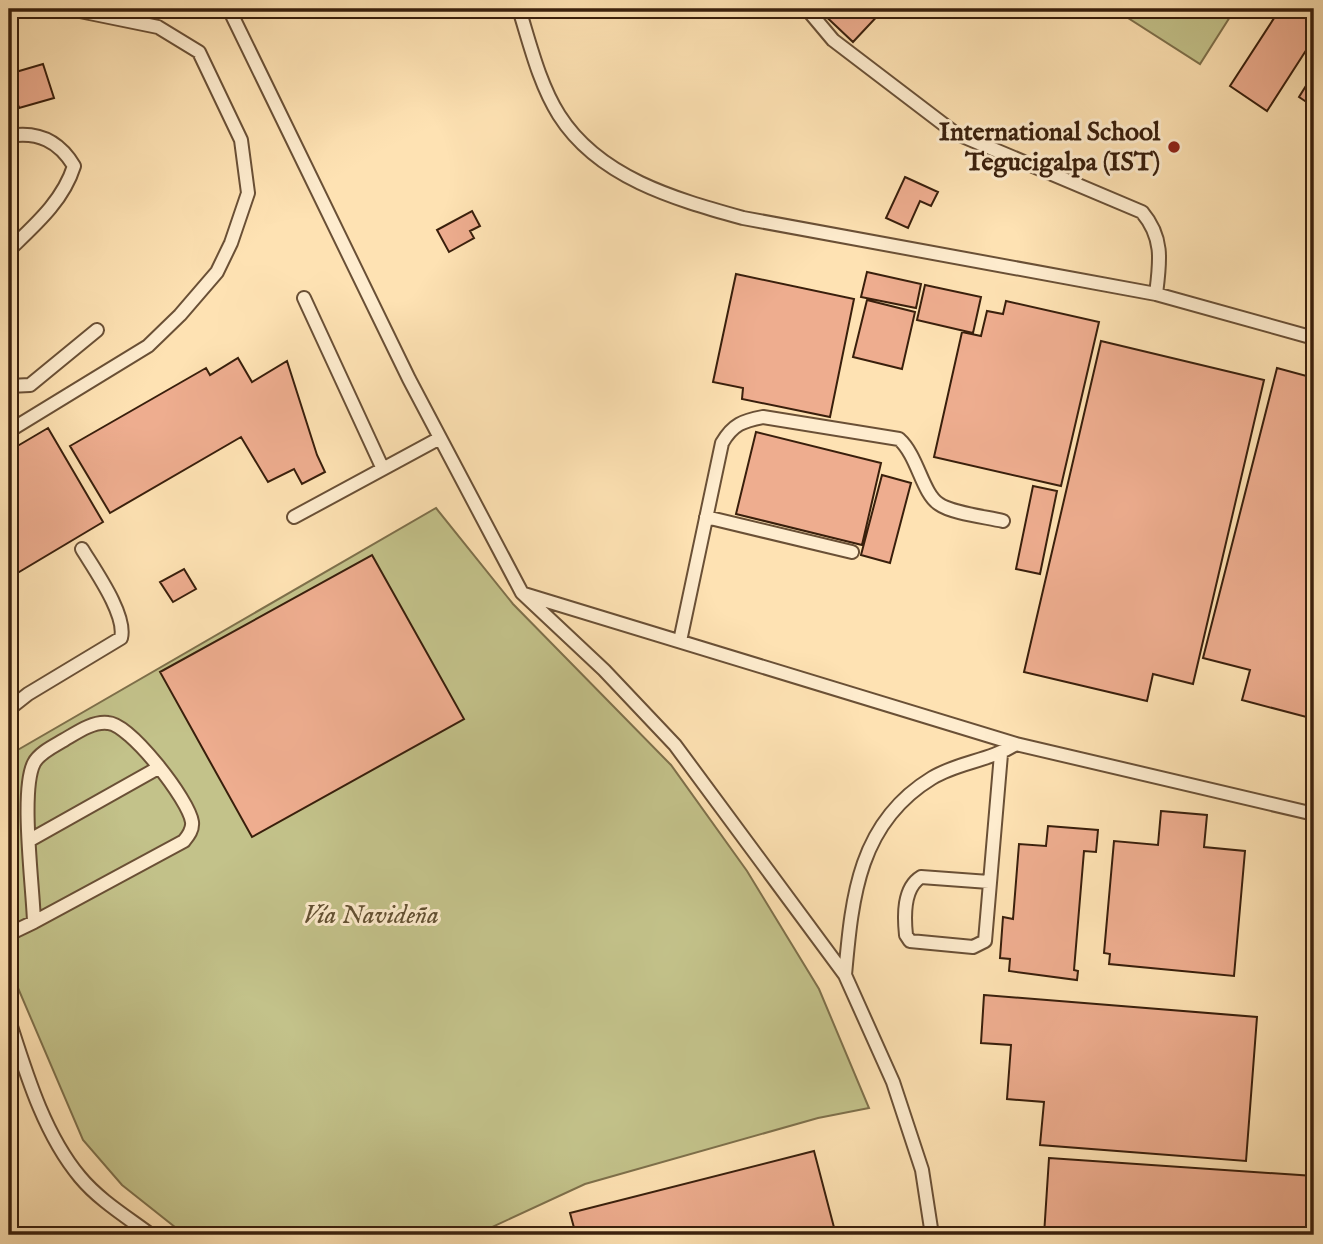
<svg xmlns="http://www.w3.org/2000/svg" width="1323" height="1244" viewBox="0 0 1323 1244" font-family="'IM FELL English',serif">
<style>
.green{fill:#c3c28a;stroke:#7e704b;stroke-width:2}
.building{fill:#eead8f;stroke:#391f0c;stroke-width:2}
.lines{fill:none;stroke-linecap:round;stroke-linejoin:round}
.service-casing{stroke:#6a5036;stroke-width:16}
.service{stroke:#feecce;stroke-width:12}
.poi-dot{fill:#8f2418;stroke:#feecce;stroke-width:2.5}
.labels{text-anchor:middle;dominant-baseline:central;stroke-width:6;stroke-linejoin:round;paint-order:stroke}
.poi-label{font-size:26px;font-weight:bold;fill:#391f0c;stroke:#feecce;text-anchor:end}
.park-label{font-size:26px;font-style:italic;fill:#625032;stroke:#feecce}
</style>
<rect width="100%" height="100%" fill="#fee2b3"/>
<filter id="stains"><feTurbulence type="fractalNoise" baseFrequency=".00286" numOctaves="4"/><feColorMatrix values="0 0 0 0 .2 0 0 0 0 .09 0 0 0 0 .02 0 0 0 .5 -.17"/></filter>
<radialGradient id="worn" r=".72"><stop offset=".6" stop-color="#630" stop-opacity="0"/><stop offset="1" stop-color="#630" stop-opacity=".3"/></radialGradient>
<path class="green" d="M1114,9H1235L1200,64Z
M436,508L513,604L671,765L747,871L819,989L869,1108L818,1118L585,1184L475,1235H185L122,1185L83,1140L9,967V755Z"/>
<path class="building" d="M818,9H884L853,42Z
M1280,9H1314V38L1267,111L1230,86Z
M43,64L54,98L19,108L9,74Z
M1314,73V107L1299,97Z
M905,177L938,192L931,206L920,201L908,228L886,218Z
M472,211L480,226L470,231L474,238L449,252L437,230Z
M867,272L921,284L916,308L861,297Z
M736,274L854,299L830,417L742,399L743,388L713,382Z
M925,285L981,297L973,333L917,320Z
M867,300L915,312L902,369L853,357Z
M1006,301L1099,322L1061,486L934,457L962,332L981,336L987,311L1003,314Z
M1101,341L1264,380L1193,684L1153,674L1147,701L1024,672Z
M238,358L252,382L287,361L317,455L325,472L302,484L294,469L268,482L241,437L110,513L70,446L206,368L210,375Z
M1277,368L1314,378V719L1242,700L1250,670L1203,658Z
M48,428L103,522L9,578V451Z
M756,432L881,463L862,545L736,514Z
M882,475L911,483L890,563L861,555Z
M1033,486L1057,491L1040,574L1016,569Z
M372,555L464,719L252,837L160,672Z
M184,569L196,589L173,602L160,582Z
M1161,811L1207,815L1204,847L1245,851L1234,976L1109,964L1110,954L1104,953L1114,841L1158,845Z
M1048,826L1098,830L1096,852L1084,851L1074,970L1078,971L1077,980L1009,971L1010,959L1000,958L1003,917L1013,919L1019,844L1046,846Z
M984,995L1257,1017L1246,1161L1040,1145L1044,1102L1007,1099L1011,1045L981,1043Z
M814,1151L836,1235H576L570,1213Z
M1049,1158L1314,1176V1235H1044Z"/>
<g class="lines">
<g class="service-casing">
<path id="service" d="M229,9L409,379L522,593L604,670L675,745L845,975L893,1082L922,1170L932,1235
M519,9C530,44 539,83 559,115C599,178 675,199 743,218L1156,294L1314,338
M807,9L833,40L955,133L1142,212C1164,238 1160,262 1156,294
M9,136C38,131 59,141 74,166C63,201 35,225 9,250
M304,298L382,467
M9,386L30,385L97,330
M9,431L148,346L180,315L217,272L231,243L248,193L241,140L199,52L158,27L70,9
M294,517L440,438
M706,517L852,552
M524,594L1016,744
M680,641L722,443C733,424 743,421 763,417L899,439C918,456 922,493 939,504C951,513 986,517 1003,521
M9,709L28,694L121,638C127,615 94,569 82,549
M30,840L158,768
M989,882L921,877C903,888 904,916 906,935L910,941L973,947L985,941L1001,754
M9,934L34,922L184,841C188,836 193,830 192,822C189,800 130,724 108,723C93,721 76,733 64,740C54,746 39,753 34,763C20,790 33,887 34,922
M845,975C852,898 858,823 932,778C958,762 990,761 1016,744L1314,814
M9,1020C26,1073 44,1134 80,1177C99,1200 127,1217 151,1235"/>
</g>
<use href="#service" class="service"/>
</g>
<circle class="poi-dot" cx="1174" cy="147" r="7"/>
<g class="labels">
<g class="poi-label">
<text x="1160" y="132">International School<tspan x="1160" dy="30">Tegucigalpa (IST)</tspan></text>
</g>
<g class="park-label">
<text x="371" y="915">Vía Navideña</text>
</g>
</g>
<rect width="1323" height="1244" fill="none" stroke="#fee2b3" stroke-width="35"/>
<rect x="10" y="10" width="1302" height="1223" fill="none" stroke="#391f0c" stroke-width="3.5"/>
<rect x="18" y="18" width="1288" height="1209" fill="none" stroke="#391f0c" stroke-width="2"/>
<rect width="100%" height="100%" filter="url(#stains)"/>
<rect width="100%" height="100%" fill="url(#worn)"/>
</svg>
